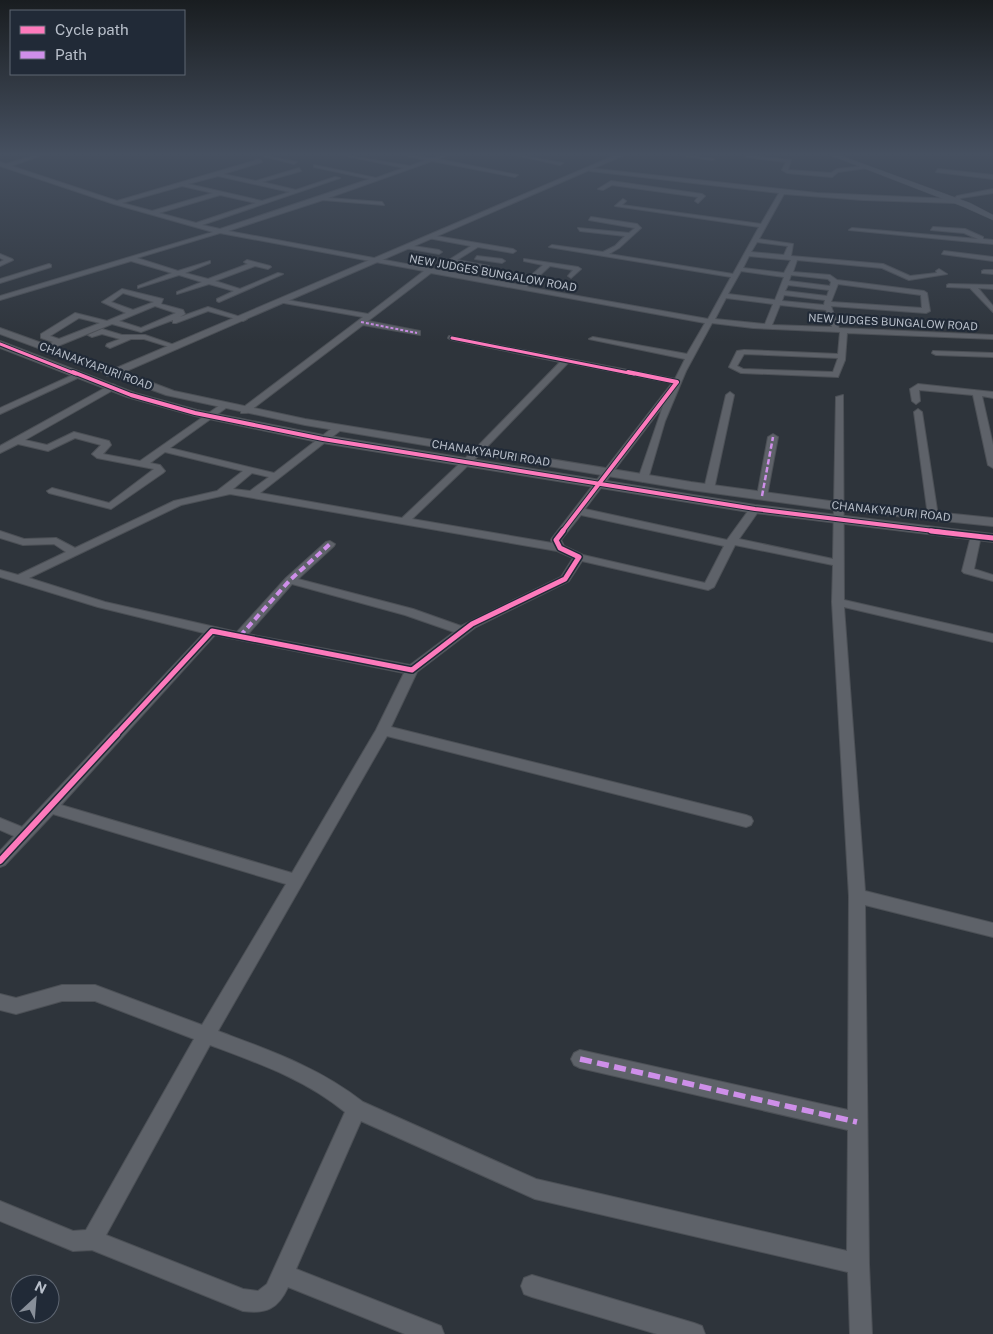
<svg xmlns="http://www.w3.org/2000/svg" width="993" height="1334" viewBox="0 0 993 1334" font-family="'Public Sans',sans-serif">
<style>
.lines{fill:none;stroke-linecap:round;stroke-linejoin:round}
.minor-casing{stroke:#4c5056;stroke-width:2}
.tertiary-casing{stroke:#4c5056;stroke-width:2}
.secondary-casing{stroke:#4c5056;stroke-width:1}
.minor{fill:#5e6269;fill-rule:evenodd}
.tertiary{fill:#5e6269;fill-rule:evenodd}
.secondary{fill:#5c6168;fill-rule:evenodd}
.quiet-far3{stroke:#ce8fe9;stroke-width:2;stroke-dasharray:3 2;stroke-linecap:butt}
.quiet-far2{stroke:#ce8fe9;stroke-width:2.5;stroke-dasharray:5.5 2.5;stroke-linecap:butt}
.quiet-far1{stroke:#ce8fe9;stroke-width:4;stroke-dasharray:7 4;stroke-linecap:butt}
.quiet{stroke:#ce8fe9;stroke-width:5.5;stroke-dasharray:12 5.5;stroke-linecap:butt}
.cycleway-far3-casing{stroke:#212a37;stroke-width:5}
.cycleway-far2-casing{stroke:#212a37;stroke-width:6}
.cycleway-far1-casing{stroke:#212a37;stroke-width:8}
.cycleway-casing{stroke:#212a37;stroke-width:9}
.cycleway-far3{stroke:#fd7abc;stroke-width:3}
.cycleway-far2{stroke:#fd7abc;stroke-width:4}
.cycleway-far1{stroke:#fd7abc;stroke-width:5}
.cycleway{stroke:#fd7abc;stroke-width:6}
.labels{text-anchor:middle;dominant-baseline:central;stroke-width:4.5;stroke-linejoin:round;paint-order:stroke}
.far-street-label{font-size:11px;fill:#b9c0cb;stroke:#212a37}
</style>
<rect width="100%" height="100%" fill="#2e343b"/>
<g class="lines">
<g class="minor-casing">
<path id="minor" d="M36,155H42L11,166L117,201L260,159L262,162L223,174L256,181L299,168L301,171L262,182L296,190L335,177L340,178L202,225L220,229L370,179L314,167V165L376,178L404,168L343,155L410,166L426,160L404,155L432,158L448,155L438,159L518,175L515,177L432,161L328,198L382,202L384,205L323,200L228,231L520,285L543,265L524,261V259L578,267L581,269L571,278L568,276L573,270L550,266L527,287L708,319L731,277L549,247L552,245L603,252L615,246L625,236L580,231L578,228L629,233L635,228L589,220L591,217L637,224L641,228L619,248L609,254L733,274L759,227L615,206L623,199L626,201L622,205L761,224L779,193L590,171L588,168L817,193L954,199L957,196L993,189V193L961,198L955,203L863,200L784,194L759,239L793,244L791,256L883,264L910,276L937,273L936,271L939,269L947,274L909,280L882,268L797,260L793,272L830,275L837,280L924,291L927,293L930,311L926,313L831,306L839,328L993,335V339L847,333L845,360L838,377L741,373L729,367L737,351L744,350L838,354L840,332L753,328L712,323L686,371L665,421L648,479L643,482L638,479L663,406L585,509L727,540L751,507L755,506L760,509L739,539L833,559L836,397L843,395L844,600L993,634V642L844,607L865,891L993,923V937L865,905L869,1264L872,1334H850L848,1272L535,1199L361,1121L296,1269L441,1326L444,1334H405L288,1287C278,1309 266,1314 243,1311L92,1250L73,1251L0,1221V1201L73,1231L86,1230L194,1039L95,1001H62L16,1014L0,1010V994L16,998L62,985H95L202,1025L286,884L53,814L5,865L0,867V851L14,836L0,830V818L22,827L204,633L98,607L0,577V570L18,575L66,552L54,544L23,545L0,538V531L24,539L56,538L75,548L174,501L217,491L243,471L165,452L150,463L160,465L165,471L163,473L111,509L49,493L47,491L52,488L109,503L154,469L97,458L92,454L101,445L75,438L48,451L18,444L0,453V446L112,384L115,385V389L25,440L47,445L74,432L109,441L111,445L103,454L140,461L223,403L227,406L226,408L170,448L274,473L335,426H341V430L260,493L402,518L475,449L560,362L452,340L448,338L449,336L675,379L685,359L589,339L593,337L687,354L705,323L431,273L368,321L420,331V335L363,325L247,413H241V409L363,317L284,303H281V299L368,314L424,271L220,233L137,258L178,271L210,261V263L185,273L208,279L248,264L244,262L247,260L270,266L271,267L268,269L255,266L215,281L240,289L278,273L283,274L219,302L217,301V299L234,291L209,284L177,294V292L202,282L179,275L138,288V286L172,273L131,261L0,300V296L213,232L114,204L0,166V162L6,164ZM218,176L290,192L262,201L188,184ZM182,186L213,193L152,211L122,203ZM220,195L256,203L196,223L159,213ZM757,242L788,246L784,255L751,252ZM749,256L791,260L784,273L743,268ZM741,271L784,277L775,300L728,294ZM791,275L828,279L831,282L830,286L789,281ZM838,284L921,295L922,308L831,302ZM788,285L829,290L827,296L785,291ZM784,295L825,300L824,305L782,301ZM726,298L773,304L765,324L715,319ZM780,305L826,310L832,327L772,325ZM744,354L838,358L833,372L743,369L737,366ZM568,363L672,383L552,538L551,540L552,543L412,519L481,453ZM252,473L269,477L250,491L233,489ZM230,494L557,551L573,558L561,577L461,626L413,609L298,579L334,546L335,544L330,541L326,542L286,578L237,632L105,602L29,578L181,505ZM581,515L724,546L705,583L583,555L564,546L561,540ZM735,545L833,565L832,602L849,896L848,1110L580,1050L574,1053L571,1059L574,1065L580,1068L848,1130L847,1251L536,1179L363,1102C318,1067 271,1051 218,1031L387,736L746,827L751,825L753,821L751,817L746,815L391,727L417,672L476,627L569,581L582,561L708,590L714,587ZM292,584L405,615L454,632L410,665L248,634ZM215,635L404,673L376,730L292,873L61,805ZM210,1045C258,1063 305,1079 345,1112L267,1284L258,1291L243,1289L106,1235Z
M260,155L297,162L294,164Z
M516,155L563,163L560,165Z
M680,155L714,159L712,160Z
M744,155L791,160L788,170L831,173L837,169L864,166L867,168L838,172L832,177L787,173L782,170L786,162L746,157Z
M938,169L993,175V179L936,172Z
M611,181L702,194L705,196L698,203L695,201L698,197L612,185L603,190L598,189Z
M933,227L965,229L983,237V239L993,240V244L849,230L852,228L978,239L964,233L931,230Z
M430,235L513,249L516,251L513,253L478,247L457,260L489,266V268L487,269L451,263L448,261L449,260L471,246L428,238Z
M407,245L439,250L442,252L439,254L405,248Z
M944,251L993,257V261L942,254Z
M0,254L12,259L13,260L0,266V262L4,260L0,258Z
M477,256L502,259L505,261L502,263L475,259Z
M49,264L51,265V267L0,283V279Z
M984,270H993V274L982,273V271Z
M949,284L993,285V289L978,288L993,306V312L970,288L947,287V285Z
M122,289L163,299L161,304L183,310L185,314L180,317L208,307L247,319L243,321L208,311L176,323H173V320L141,332L112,324L48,350H42V346L53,342L41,338V334L75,313L107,321L126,313L102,302ZM123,293L154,302L133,310L111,302ZM155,306L176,313L141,328L119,321ZM79,318L100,323L59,339L50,336Z
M102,329L122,335H145L180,347L176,349L144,339H131L110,348L106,346L107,344L120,339L102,334L92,337L88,335Z
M933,351L993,353V357L936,355L932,353Z
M77,373L84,375L0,414V408Z
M918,384L993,392V398L982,396L993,445V468L988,465L973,395L919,390L920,401L916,404L912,401L910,389Z
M730,392L734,395L714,489L709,492L704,489L726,395Z
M918,409L922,412L938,516L933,519L928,516L914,412Z
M773,434L778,437L767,496L762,499L757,496L768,437Z
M976,533L981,536L974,569L993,575V581L964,573L962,571L971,536Z
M532,1275L694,1323L702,1326L705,1334H657L532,1297L524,1294L521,1286L524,1278Z"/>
</g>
<g class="tertiary-casing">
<path id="tertiary" d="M616,155H624L124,372L174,391L305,419L691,482L837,502L993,518V526L837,510L691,490L305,425L166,395L114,376H107L106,373L0,334V328L114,369Z
M0,341L135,393L197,410L323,435L755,505L993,534V542L755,513L323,443L195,416L127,397L0,348Z"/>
</g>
<g class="secondary-casing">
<path id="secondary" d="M830,155H839L970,203L993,215V220L964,207Z"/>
</g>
<use href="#minor" class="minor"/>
<use href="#tertiary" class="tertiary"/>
<use href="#secondary" class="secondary"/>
<path class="quiet-far3" d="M361,322L417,333"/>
<path class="quiet-far2" d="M762,496L773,437"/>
<path class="quiet-far1" d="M240,636L290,580L330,544"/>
<path class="quiet" d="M580,1059L857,1122"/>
<g class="cycleway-far3-casing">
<path id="cycleway-far3" d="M452,338L634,374
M0,344L76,374"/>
</g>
<g class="cycleway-far2-casing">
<path id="cycleway-far2" d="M73,372L131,395L195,413L323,439L755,509L942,532
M562,532L677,382L628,372"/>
</g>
<g class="cycleway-far1-casing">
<path id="cycleway-far1" d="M931,531L993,538
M116,735L212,631L412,670L472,624L565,579L579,557L560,548L556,540L563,531"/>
</g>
<g class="cycleway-casing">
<path id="cycleway" d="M0,861L117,734"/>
</g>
<use href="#cycleway-far3" class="cycleway-far3"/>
<use href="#cycleway-far2" class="cycleway-far2"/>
<use href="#cycleway-far1" class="cycleway-far1"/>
<use href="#cycleway" class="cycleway"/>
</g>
<linearGradient id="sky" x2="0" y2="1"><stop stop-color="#191d20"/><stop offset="0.45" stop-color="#465060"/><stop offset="1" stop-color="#465060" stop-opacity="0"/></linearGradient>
<rect width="993" height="342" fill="url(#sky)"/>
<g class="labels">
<g class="far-street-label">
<text transform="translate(493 273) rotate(10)">NEW JUDGES BUNGALOW ROAD</text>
<text transform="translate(893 322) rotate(3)">NEW JUDGES BUNGALOW ROAD</text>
<text transform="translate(96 366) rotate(20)">CHANAKYAPURI ROAD</text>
<text transform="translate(491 453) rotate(9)">CHANAKYAPURI ROAD</text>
<text transform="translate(891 511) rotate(6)">CHANAKYAPURI ROAD</text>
</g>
</g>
<rect x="10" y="10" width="175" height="65" fill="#212a37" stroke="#5e6672"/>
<rect x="20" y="26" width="25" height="8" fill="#fd7abc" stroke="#5e6672"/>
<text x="55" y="35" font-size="15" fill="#b9c0cb">Cycle path</text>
<rect x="20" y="51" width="25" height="8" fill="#ce8fe9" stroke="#5e6672"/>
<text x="55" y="60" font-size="15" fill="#b9c0cb">Path</text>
<g transform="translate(35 1299) rotate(26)"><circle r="24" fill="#212a37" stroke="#5e6672"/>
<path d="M0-4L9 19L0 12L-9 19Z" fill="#888f99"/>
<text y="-8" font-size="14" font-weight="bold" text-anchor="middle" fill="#b9c0cb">N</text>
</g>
</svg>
